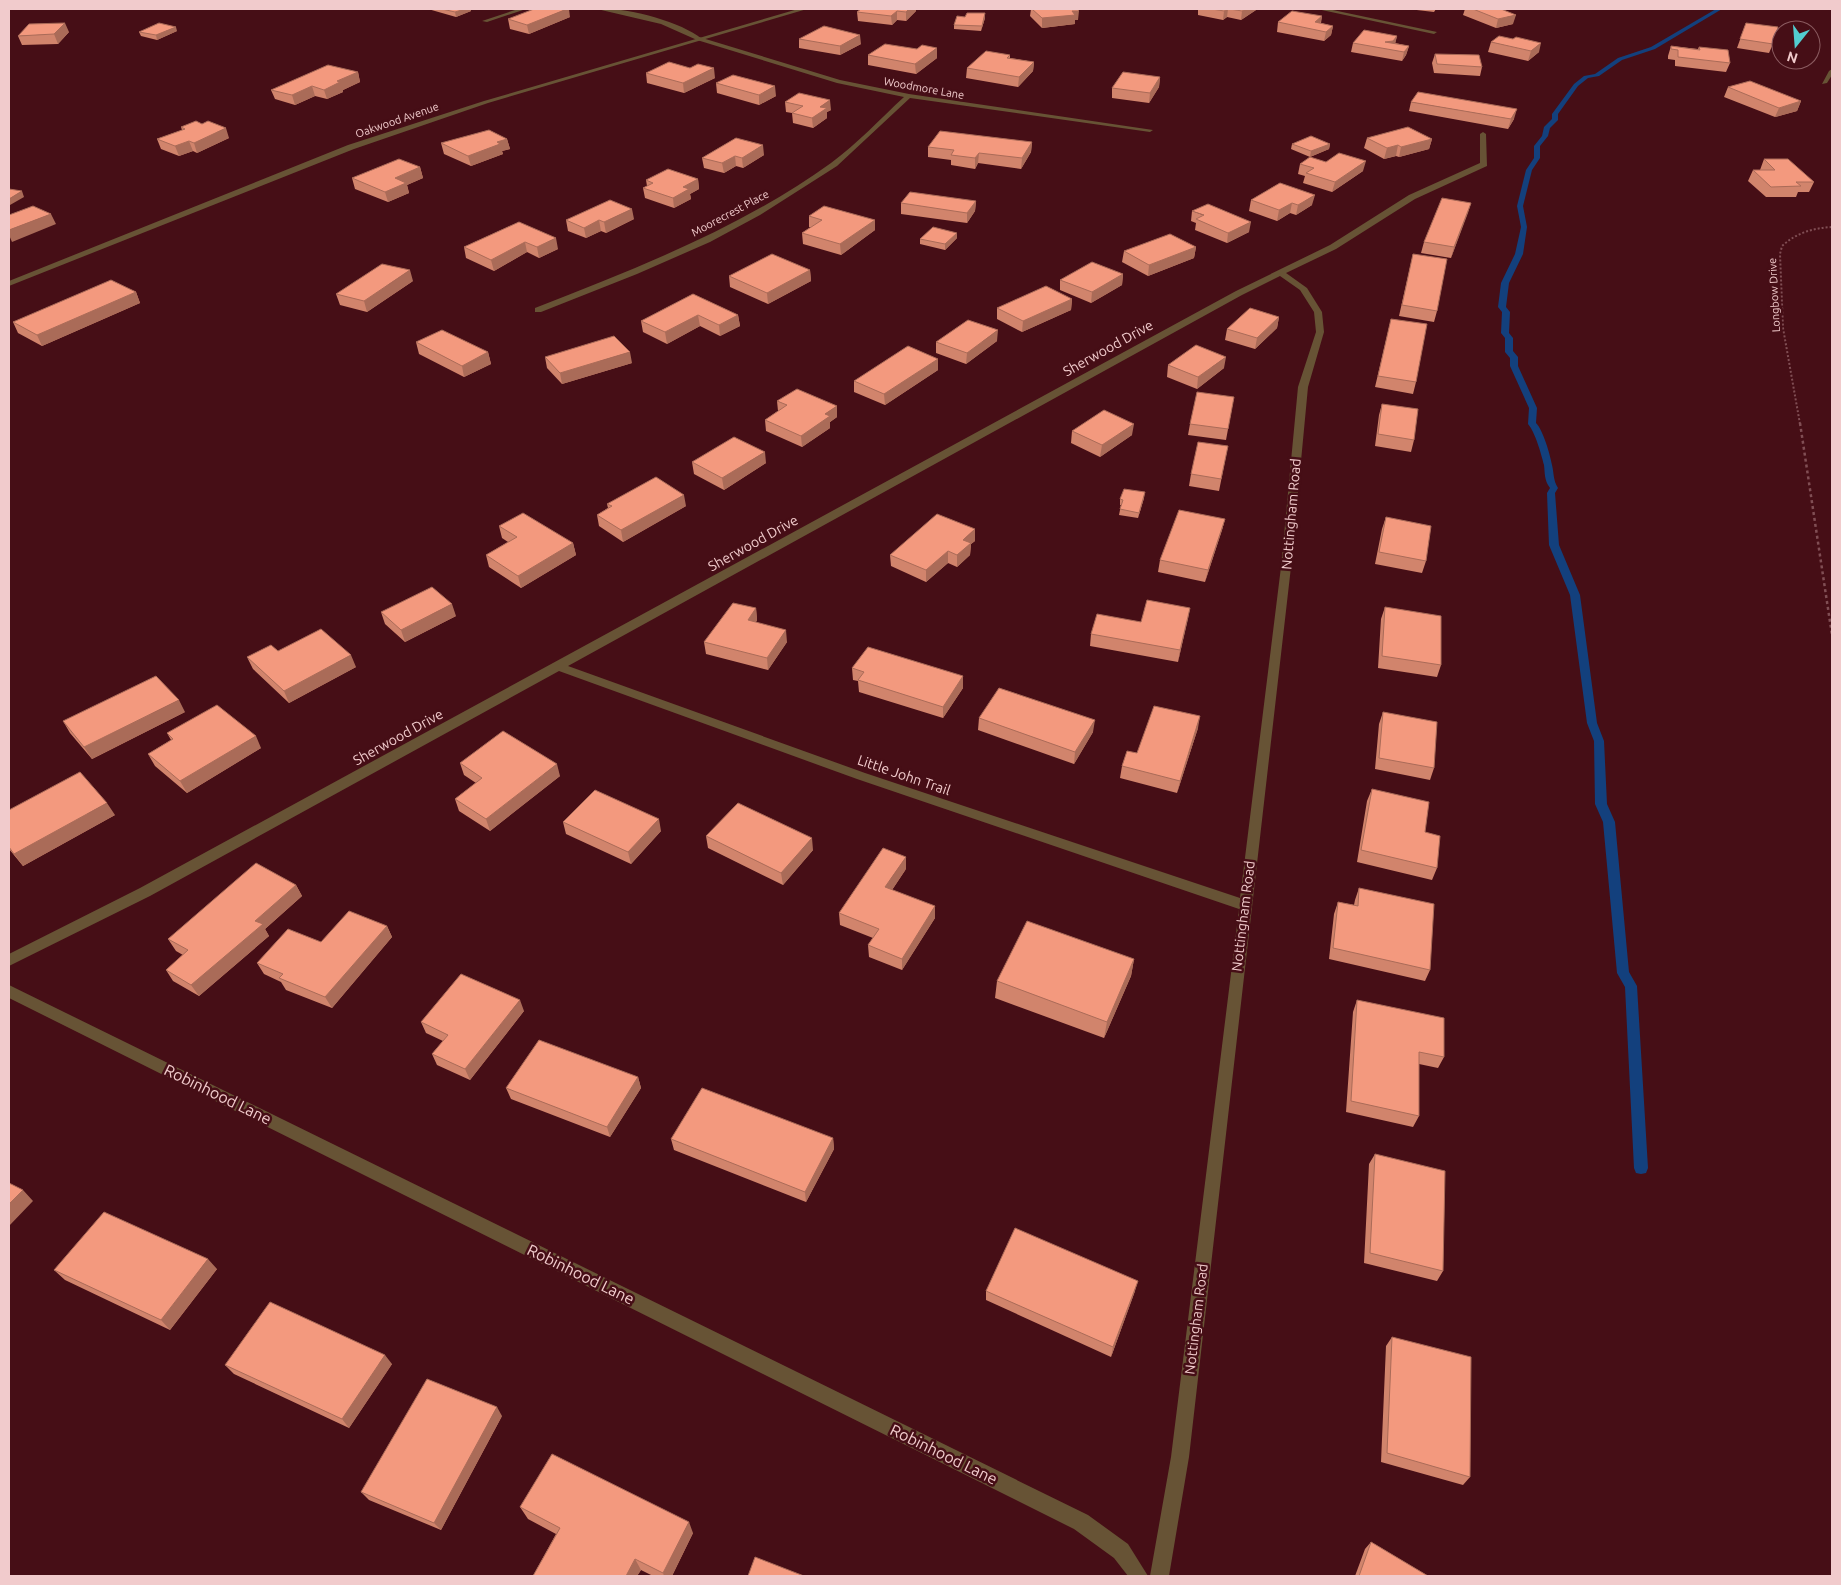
<svg xmlns="http://www.w3.org/2000/svg" width="1841" height="1585" viewBox="0 0 1841 1585" font-family="Ubuntu,sans-serif">
<style>
.lines{fill:none;stroke-linecap:round;stroke-linejoin:round}
.stream{fill:#13407d;fill-rule:evenodd}
.path-far1{stroke:#804e54;stroke-width:2;stroke-dasharray:2 2;stroke-linecap:butt}
.path{stroke:#804e54;stroke-width:2.5;stroke-dasharray:3 3;stroke-linecap:butt}
.service{fill:#675335;fill-rule:evenodd}
.minor{fill:#675335;fill-rule:evenodd}
.tertiary{fill:#675335;fill-rule:evenodd}
.wall{fill:#d1846c}
.shaded-wall{fill:#aa6b58}
.building{fill:#f3997e;stroke:#aa6b58}
.labels{text-anchor:middle;dominant-baseline:central;stroke-width:5;stroke-linejoin:round;paint-order:stroke}
.far-street-label{font-size:11px;fill:#f1cbcc;stroke:#460e16}
.street-label{font-size:14px;fill:#f1cbcc;stroke:#460e16}
.near-street-label{font-size:16px;fill:#f1cbcc;stroke:#460e16}
</style>
<rect width="100%" height="100%" fill="#460e16"/>
<g class="lines">
<path class="stream" d="M1716,9H1722L1655,49L1622,60L1599,76L1588,78L1578,86L1558,114V120L1550,128L1548,136L1540,146V158L1532,170L1523,206L1527,227L1523,254L1509,283L1506,307L1510,312L1509,333L1513,338V351L1518,357V366L1537,408L1536,423C1543,430 1550,454 1552,465C1554,473 1553,480 1558,488L1555,493L1559,545L1580,595L1597,723L1604,741L1607,804L1615,822L1629,972L1637,986L1648,1168L1646,1173L1641,1174L1636,1173L1634,1168L1625,987L1617,973L1603,822L1595,804L1594,741L1587,723L1570,595L1549,545L1547,493L1550,488C1544,480 1545,473 1544,465C1541,453 1535,432 1528,424L1529,408L1510,366V358L1505,352V338L1501,333L1502,312L1498,307L1501,283L1515,254L1521,227L1517,206L1526,170L1534,158V146L1542,136L1544,127L1552,119V114L1574,84L1584,76L1595,74L1618,58L1651,47Z"/>
<path class="path-far1" d="M1800,424L1783,328L1780,254L1782,246C1796,233 1813,228 1832,227"/>
<path class="path" d="M1800,423L1832,635"/>
<path class="service" d="M518,9H526L487,22L482,21Z
M597,9C625,7 680,21 702,39L697,40L661,24Z"/>
<path class="minor" d="M1317,9H1328L1437,32L1434,34Z
M699,37L840,80L909,94L1153,130L1150,132L910,98L837,166L760,215L710,242L637,274L541,312H535V308C637,268 741,228 831,163C857,144 880,119 904,97L837,83L697,40Z
M1832,69V75L1827,83L1822,84L1829,71Z
M1483,132L1486,134L1487,166L1415,199L1336,249L1286,273L1307,288L1322,312L1324,332L1308,387L1291,567L1189,1457L1169,1576H1150L1171,1457L1239,909L857,779L559,671L150,896L9,966V954L140,888L1236,291L1330,245L1409,195L1480,163V134ZM1280,276L1300,290L1314,312L1316,332L1298,387L1281,567L1240,898L865,773L568,666L1242,295Z
M9,985L1088,1515L1128,1544L1148,1576H1128L1114,1558L1074,1529L9,998Z"/>
<path class="tertiary" d="M798,9H807L488,103L354,149L9,286V281L348,145L484,101Z"/>
</g>
<path class="wall" d="M428,9H471V11L456,17Z
M861,9H916V11L906,21L897,20L892,25L858,21L857,12Z
M1031,9H1077L1078,20H1075V24L1042,28L1030,16Z
M1198,9H1256V10L1241,20L1227,17L1223,20L1198,15Z
M1408,9H1436L1434,12Z
M1465,9H1501L1513,24L1496,28L1463,15Z
M1322,16L1321,23L1333,26L1331,35L1324,41L1277,32L1278,22Z
M570,17L529,34L510,29L508,19Z
M985,18L981,31L954,29V25Z
M1746,23L1773,44L1769,53L1737,48Z
M177,31L157,40L141,36L139,32Z
M69,32L58,44L22,45L18,36Z
M1397,36L1395,43L1409,46L1406,55L1402,61L1351,52L1353,43Z
M799,39L861,44L840,55L799,48Z
M1491,42L1539,52L1528,61L1488,52Z
M1671,46L1698,49L1699,47L1730,63L1726,72L1675,66V60L1668,59V56Z
M1435,54L1482,67L1480,76L1434,73L1432,63Z
M868,55L937,58L916,74L868,65Z
M1010,55V58L1034,62L1033,71L1018,87L966,78L967,68Z
M690,68L715,78L684,93L647,83L646,73Z
M358,72L360,82L343,90V92L327,99L315,96L295,105L275,99L271,90Z
M1160,77L1159,87L1149,103L1112,98V88Z
M716,83L776,96L759,105L717,93Z
M1728,87L1801,101L1797,111L1775,117L1724,97Z
M785,102L831,110L827,112V118L813,128L793,123L792,113L786,112Z
M1411,102L1514,119L1508,129L1409,111Z
M202,124L229,138L197,153L193,151L179,156L161,149L157,139L182,130L181,127Z
M736,138L764,155L743,168L736,166L724,173L704,168L702,158Z
M1367,138L1432,139L1429,149L1399,157L1396,156L1384,159L1364,148Z
M507,139L510,149L502,151L503,154L471,166L444,154L441,143Z
M1032,142L1031,152L1021,169L978,163L975,169L951,165V160L928,157V147Z
M1292,144H1330L1329,149L1310,157L1291,149Z
M1764,159L1814,182L1809,192H1798L1796,197H1766L1748,181L1753,170H1760Z
M1326,162L1363,171L1332,192L1303,183L1305,176L1298,174L1300,164Z
M420,167L423,178L407,185L409,193L388,202L355,189L352,178Z
M698,179L699,189L690,194L691,199L674,208L645,198L643,188L647,186L646,180Z
M1280,183L1312,205L1296,215L1290,213L1277,221L1249,211L1251,200Z
M976,201L975,211L967,223L901,214V203Z
M1471,203L1451,258L1421,253L1424,242Z
M1192,211L1249,232L1227,243L1195,230L1196,223L1191,221Z
M809,216L875,220V230L841,255L803,244L802,233L811,227H809Z
M634,219L606,233L601,231L586,238L568,231L566,220Z
M519,222L558,249L539,258L527,252L494,271L466,258L464,247Z
M957,233V238L945,250L920,244V239Z
M1196,247L1194,258L1148,276L1122,262L1124,251Z
M1413,254L1437,311L1434,322L1399,316Z
M810,270L811,281L768,304L730,287L729,276Z
M1123,274L1122,285L1091,303L1060,290V280Z
M413,281L367,312L340,305L336,294Z
M136,292L140,303L42,346L18,333L13,322Z
M693,294L738,315L740,326L720,336L700,326L667,344L643,332L641,321Z
M1072,299L1071,310L1022,332L997,319V308Z
M1279,317L1277,328L1255,349L1225,340L1227,329Z
M1391,319L1416,382L1413,394L1375,387Z
M997,341L966,364L936,353V342Z
M416,342L488,352L491,364L464,377L419,354Z
M545,357L632,363L562,384L547,368Z
M938,359V370L885,405L854,392V381Z
M1168,365L1224,368L1197,389L1167,377Z
M1234,397L1226,440L1188,435L1190,424Z
M777,401L837,417L830,422V428L802,447L766,431L765,420L778,411Z
M1382,404L1414,440L1411,452L1375,446L1379,415Z
M1072,431L1132,435L1100,457L1071,443Z
M1228,446L1219,491L1189,486L1191,474Z
M692,462L766,463L724,490L694,474Z
M1144,498L1138,518L1119,515L1121,505H1120V499Z
M607,504L686,506L623,542L599,526L597,515L608,508Z
M1386,517L1426,561L1422,573L1375,564L1382,529Z
M1225,519L1222,530L1205,582L1158,572L1160,560Z
M499,526L573,543L576,555L521,588L489,567L486,555L508,542L502,538Z
M975,541L971,544L970,555L957,567L948,563L926,582L891,566L890,555Z
M1385,607L1441,665L1437,677L1378,668L1381,619Z
M756,608L757,620L756,622L787,642L768,670L706,654L704,642Z
M1190,608L1178,662L1090,646L1091,634L1141,622Z
M381,612L456,616L405,642L385,624Z
M278,651L356,667L289,703L253,669L247,657Z
M852,668L963,676V688L943,718L859,692L858,681L853,680Z
M185,712L92,759L70,733L63,721Z
M1383,712L1434,768L1430,780L1375,769L1379,724Z
M979,718L1093,732L1074,764L978,730Z
M1198,728L1177,793L1120,778L1122,766Z
M167,733L261,748L187,793L155,766L148,754L171,740Z
M460,763L560,776L490,831L459,811L455,799L476,783L464,775Z
M1372,789L1425,832L1437,868L1432,880L1357,862L1367,801Z
M9,810L115,815L23,866L9,849Z
M563,822L661,831L631,864L566,834Z
M706,836L813,850L783,885L708,848Z
M906,869L892,890L935,918L902,970L869,957L868,945L873,938L840,925L839,913Z
M296,885L302,896L265,929L269,936L199,996L173,981L166,970L183,955L176,951L168,939Z
M1359,888L1430,970L1425,981L1329,959L1334,914L1338,902L1354,905L1355,900Z
M387,926L392,937L332,1008L286,990L281,982L264,974L257,963L321,942Z
M1134,959L1131,976L1104,1038L995,998L997,981Z
M1357,1000L1444,1057L1438,1068L1419,1064V1116L1413,1127L1346,1112L1353,1012Z
M524,1011L470,1080L437,1065L432,1054L443,1041L426,1033L421,1022Z
M638,1077L641,1088L610,1137L511,1099L506,1088Z
M833,1138L834,1149L806,1202L674,1150L671,1139Z
M1375,1154L1443,1271L1437,1281L1364,1263L1369,1164Z
M217,1269L170,1330L65,1280L54,1270Z
M986,1291H1135L1111,1357L986,1300Z
M1392,1337L1470,1477L1463,1485L1381,1462L1386,1346Z
M392,1364L349,1428L234,1374L225,1365Z
M502,1416L441,1530L369,1500L361,1492Z
M520,1507L693,1533L672,1576H653L641,1570L637,1576H533L556,1534L528,1519Z
M1371,1542L1428,1576H1355L1365,1549Z"/>
<path class="shaded-wall" d="M465,9H471V11L456,17L455,12Z
M567,9H569L570,17L529,34L527,25Z
M909,9H916V11L906,21V12Z
M1228,9L1227,17L1223,20L1224,11Z
M1246,9H1256V10L1241,20L1242,11Z
M897,11V20L892,25L891,16Z
M1072,11H1079L1078,20H1075V24L1042,28V18Z
M985,13V18L981,31L982,26Z
M1516,15L1513,24L1496,28L1498,19Z
M1322,16L1320,25L1315,22Z
M65,23L69,32L58,44L54,34Z
M1333,26L1331,35L1324,41L1326,32Z
M176,27L177,31L157,40L156,35Z
M860,35L861,44L840,55V46Z
M1397,36L1395,45L1391,50L1385,42Z
M1541,43L1539,52L1528,61L1531,51Z
M1409,46L1406,55L1402,61L1404,52Z
M937,48V58L916,74L915,64Z
M1034,62L1033,71L1018,87L1019,77Z
M714,68L715,78L684,93L683,83Z
M358,72L360,82L343,90V92L327,99L324,90L337,81Z
M1160,77L1159,87L1149,103L1150,93Z
M312,86L315,96L295,105L292,95Z
M775,86L776,96L759,105V95Z
M830,100L831,110L827,112V118L813,128L812,118L820,107Z
M1801,101L1797,111L1775,117L1779,108Z
M1517,109L1514,119L1508,129L1511,119Z
M226,128L229,138L197,153L194,143Z
M507,139L510,149L502,151L503,154L471,166L468,156L497,142Z
M1432,139L1429,149L1399,157L1401,147Z
M189,141L193,151L179,156L175,146Z
M1032,142L1031,152L1021,169L1022,158Z
M1330,144L1329,149L1310,157L1311,151Z
M763,145L764,155L743,168L742,158Z
M1398,145L1396,156L1384,159L1387,148Z
M979,153L978,163L975,169V158Z
M735,156L736,166L724,173L722,163Z
M1366,161L1363,171L1332,192L1335,182Z
M420,167L423,178L407,185L409,193L388,202L385,192L395,178Z
M698,179L699,189L690,194L691,199L674,208L673,198L683,187Z
M22,191L24,197L10,205L9,203V199Z
M1315,195L1312,205L1296,215L1298,205Z
M976,201L975,211L967,223V213Z
M1292,203L1290,213L1277,221L1279,210Z
M1471,203L1468,213L1451,258L1454,247Z
M632,209L634,219L606,233L604,222Z
M51,214L56,224L12,242L9,235V230Z
M599,220L601,231L586,238L584,228Z
M875,220V230L841,255L840,244Z
M1251,222L1249,232L1227,243L1228,233Z
M957,233V238L945,250V244Z
M556,238L558,249L539,258L537,247Z
M525,242L527,252L494,271L491,260Z
M1196,247L1194,258L1148,276L1149,265Z
M410,270L413,281L367,312L364,301Z
M810,270L811,281L768,304L767,293Z
M1123,274L1122,285L1091,303L1092,292Z
M136,292L140,303L42,346L37,335Z
M1072,299L1071,310L1022,332L1023,321Z
M698,315L700,326L667,344L665,332Z
M738,315L740,326L720,336L719,325Z
M1279,317L1277,328L1255,349L1257,338Z
M998,330L997,341L966,364L967,353Z
M488,352L491,364L464,377L462,366Z
M630,352L632,363L562,384L560,373Z
M1226,357L1224,368L1197,389L1198,377Z
M938,359V370L885,405L884,394Z
M837,406V417L830,422V428L802,447L801,436L825,414Z
M1134,424L1132,435L1100,457L1102,445Z
M765,452L766,463L724,490L722,478Z
M1145,492L1144,498L1138,518L1139,513Z
M684,495L686,506L623,542L621,530Z
M1225,519L1222,530L1205,582L1208,570Z
M975,529V541L971,544L970,555L957,567V555L963,540Z
M573,543L576,555L521,588L518,576Z
M948,551V563L926,582V570Z
M452,604L456,616L405,642L401,630Z
M756,608L757,620L749,632L748,620Z
M1190,608L1188,619L1178,662L1180,650Z
M786,630L787,642L768,670L767,658Z
M351,655L356,667L289,703L284,691Z
M963,676V688L943,718V707Z
M179,700L185,712L92,759L84,747Z
M1200,716L1198,728L1177,793L1180,781Z
M1095,720L1093,732L1074,764L1075,752Z
M256,736L261,748L187,793L180,781Z
M557,764L560,776L490,831L486,819Z
M107,803L115,815L23,866L14,854Z
M659,819L661,831L631,864L628,852Z
M812,838L813,850L783,885L781,873Z
M906,857V869L886,899L885,887Z
M296,885L302,896L265,929L269,936L199,996L191,985L255,921Z
M935,906V918L902,970V959Z
M387,926L392,937L332,1008L325,997Z
M1134,959L1131,976L1104,1038L1107,1022Z
M520,1000L524,1011L470,1080L465,1069Z
M638,1077L641,1088L610,1137L607,1127Z
M833,1138L834,1149L806,1202L805,1192Z
M23,1190L33,1201L9,1226V1204Z
M208,1259L217,1269L170,1330L161,1320Z
M1138,1281L1135,1291L1111,1357L1113,1347Z
M385,1355L392,1364L349,1428L342,1419Z
M497,1407L502,1416L441,1530L434,1523Z
M689,1522L693,1533L672,1576H664L663,1573Z
M635,1559L641,1570L637,1576H626Z"/>
<path class="building" d="M442,9H465L455,12Z
M534,9H567L527,25L508,19Z
M861,9H909L906,12L897,11L891,16L857,12Z
M1032,9H1077L1079,11H1072L1075,15L1042,18Z
M1212,9H1228L1224,11Z
M1230,9H1246L1242,11Z
M1473,9H1501L1516,15L1498,19Z
M1292,11L1322,16L1315,22L1333,26L1326,32L1278,22Z
M967,13H985L982,26L954,25L957,16L965,17Z
M65,23L54,34L18,36L29,24Z
M159,23L176,27L156,35L139,32Z
M1746,23L1778,27L1773,44L1740,39Z
M824,26L860,35L840,46L799,39Z
M1364,30L1397,36L1393,41L1385,42L1409,46L1404,52L1353,43Z
M1499,36L1513,39L1516,37L1541,43L1531,51L1491,42Z
M885,44L917,49L922,45L937,48L915,64L868,55Z
M1671,46L1700,50L1699,47L1728,50L1730,63L1678,57V50L1671,49Z
M986,51L1010,55L1007,58L1034,62L1019,77L967,68Z
M1435,54L1479,55L1482,67L1437,64Z
M669,62L690,68L698,64L714,68L683,83L646,73Z
M328,65L358,72L337,81L340,82L324,90L312,86L292,95L271,90Z
M1123,72L1160,77L1150,93L1112,88Z
M733,75L775,86L759,95L716,83Z
M1750,81L1801,101L1779,108L1728,87Z
M1418,92L1517,109L1511,119L1411,102Z
M799,93L830,100L820,107L827,108L812,118L792,113L803,106L785,102Z
M196,121L202,124L208,121L226,128L194,143L189,141L175,146L157,139L185,129L181,127Z
M1408,127L1432,139L1401,147L1398,145L1387,148L1367,138Z
M489,130L507,139L497,142L500,144L468,156L441,143Z
M940,131L1032,142L1022,158L979,153L975,158L951,155L954,150L928,147Z
M1311,136L1330,144L1311,151L1292,144Z
M736,138L763,145L742,158L735,156L722,163L702,158Z
M1339,153L1366,161L1335,182L1306,173L1314,168L1300,164L1310,157L1326,162Z
M399,159L420,167L395,178L406,183L385,192L352,178Z
M1764,159H1788L1814,182H1796L1801,186L1771,187L1753,170H1775Z
M668,169L698,179L683,187L689,189L673,198L643,188L653,183L646,180Z
M1280,183L1315,195L1298,205L1292,203L1279,210L1251,200Z
M9,189L22,191L9,199Z
M910,192L976,201L967,213L901,203Z
M1442,198L1471,203L1454,247L1424,242Z
M610,200L632,209L604,222L599,220L584,228L566,220Z
M1208,204L1251,222L1228,233L1196,219L1204,215L1192,211Z
M33,206L51,214L9,230V215Z
M824,206L875,220L840,244L802,233L822,220L809,216Z
M519,222L556,238L537,247L525,242L491,260L464,247Z
M933,227L957,233L945,244L920,239Z
M1170,234L1196,247L1149,265L1124,251Z
M772,254L810,270L767,293L729,276Z
M1413,254L1447,259L1437,311L1402,305Z
M1092,262L1123,274L1092,292L1060,280Z
M382,264L410,270L364,301L336,294Z
M111,280L136,292L37,335L13,322Z
M1046,286L1072,299L1023,321L997,308Z
M693,294L738,315L719,325L698,315L665,332L641,321Z
M1250,308L1279,317L1257,338L1227,329Z
M1391,319L1427,324L1416,382L1378,376Z
M968,320L998,330L967,353L936,342Z
M442,330L488,352L462,366L416,342Z
M614,336L630,352L560,373L545,357Z
M1196,345L1226,357L1198,377L1168,365Z
M908,346L938,359L884,394L854,381Z
M797,389L837,406L825,414L830,416L801,436L765,420L787,405L777,401Z
M1197,392L1234,397L1228,429L1190,424Z
M1382,404L1418,409L1414,440L1378,434Z
M1104,410L1134,424L1102,445L1072,431Z
M734,437L765,452L722,478L692,462Z
M1198,442L1228,446L1221,479L1191,474Z
M656,477L684,495L621,530L597,515L612,506L607,504Z
M1124,489L1145,492L1139,513L1120,509L1123,500L1120,499Z
M1179,510L1225,519L1208,570L1160,560Z
M523,513L573,543L518,576L486,555L517,537L499,526Z
M937,514L975,529L963,540L971,543L957,555L948,551L926,570L890,555Z
M1386,517L1431,526L1426,561L1379,552Z
M432,587L452,604L401,630L381,612Z
M1147,600L1190,608L1180,650L1091,634L1097,614L1141,622Z
M733,603L756,608L748,620L786,630L767,658L704,642Z
M1385,607L1441,616V665L1382,656Z
M321,629L351,655L284,691L247,657L271,645L278,651Z
M868,647L963,676L943,707L858,680L864,672L852,668Z
M156,676L179,700L84,747L63,721Z
M999,688L1095,720L1075,752L979,718Z
M217,705L256,736L180,781L148,754L173,739L167,733Z
M1154,706L1200,716L1180,781L1122,766L1127,751L1137,753Z
M1383,712L1437,722L1434,768L1379,758Z
M503,731L557,764L486,819L455,799L482,778L460,763Z
M80,772L107,803L14,854L9,847V810Z
M1372,789L1429,802L1425,832L1440,836L1437,868L1361,850Z
M595,790L659,819L628,852L563,822Z
M738,803L812,838L781,873L706,836Z
M883,848L906,857L885,887L935,906L902,959L868,945L879,929L839,913Z
M256,863L296,885L255,921L263,924L191,985L166,970L188,950L168,939Z
M1359,888L1434,904L1430,970L1333,948L1338,902L1358,906Z
M349,911L387,926L325,997L279,978L283,974L257,963L288,929L321,942Z
M1027,921L1134,959L1107,1022L997,981Z
M461,974L520,1000L465,1069L432,1054L448,1035L421,1022Z
M1357,1000L1444,1018V1057L1419,1052V1116L1351,1101Z
M539,1040L638,1077L607,1127L506,1088Z
M702,1088L833,1138L805,1192L671,1139Z
M1375,1154L1445,1171L1443,1271L1370,1253Z
M9,1183L23,1190L9,1204Z
M104,1212L208,1259L161,1320L54,1270Z
M1015,1228L1138,1281L1113,1347L986,1291Z
M270,1302L385,1355L342,1419L225,1365Z
M1392,1337L1471,1357L1470,1477L1387,1453Z
M427,1379L497,1407L434,1523L361,1492Z
M552,1454L689,1522L663,1573L635,1559L626,1576H533L560,1528L520,1507Z
M1371,1542L1428,1576H1359Z
M755,1557L804,1576H748Z"/>
<g class="labels">
<g class="far-street-label">
<text transform="translate(924 88) rotate(10)">Woodmore Lane</text>
<text transform="translate(397 120) rotate(-19)">Oakwood Avenue</text>
<text transform="translate(730 213) rotate(-28)">Moorecrest Place</text>
<text transform="translate(1774 295) rotate(-93)">Longbow Drive</text>
</g>
<g class="street-label">
<text transform="translate(1108 348) rotate(-29)">Sherwood Drive</text>
<text transform="translate(1291 514) rotate(-85)">Nottingham Road</text>
<text transform="translate(753 543) rotate(-29)">Sherwood Drive</text>
<text transform="translate(398 737) rotate(-29)">Sherwood Drive</text>
<text transform="translate(904 775) rotate(19)">Little John Trail</text>
<text transform="translate(1243 916) rotate(-83)">Nottingham Road</text>
<text transform="translate(1196 1319) rotate(-83)">Nottingham Road</text>
</g>
<g class="near-street-label">
<text transform="translate(218 1094) rotate(26)">Robinhood Lane</text>
<text transform="translate(581 1274) rotate(26)">Robinhood Lane</text>
<text transform="translate(944 1454) rotate(26)">Robinhood Lane</text>
</g>
</g>
<rect width="1841" height="1585" fill="none" stroke="#f1cbcc" stroke-width="20"/>
<g transform="translate(1796 45) rotate(197)"><circle r="24" fill="#460e16" stroke="#8a5a5f"/>
<path d="M0-4L9 19L0 12L-9 19Z" fill="#52cdd0"/>
<text y="-8" font-size="14" font-weight="bold" text-anchor="middle" fill="#f1cbcc">N</text>
</g>
</svg>
